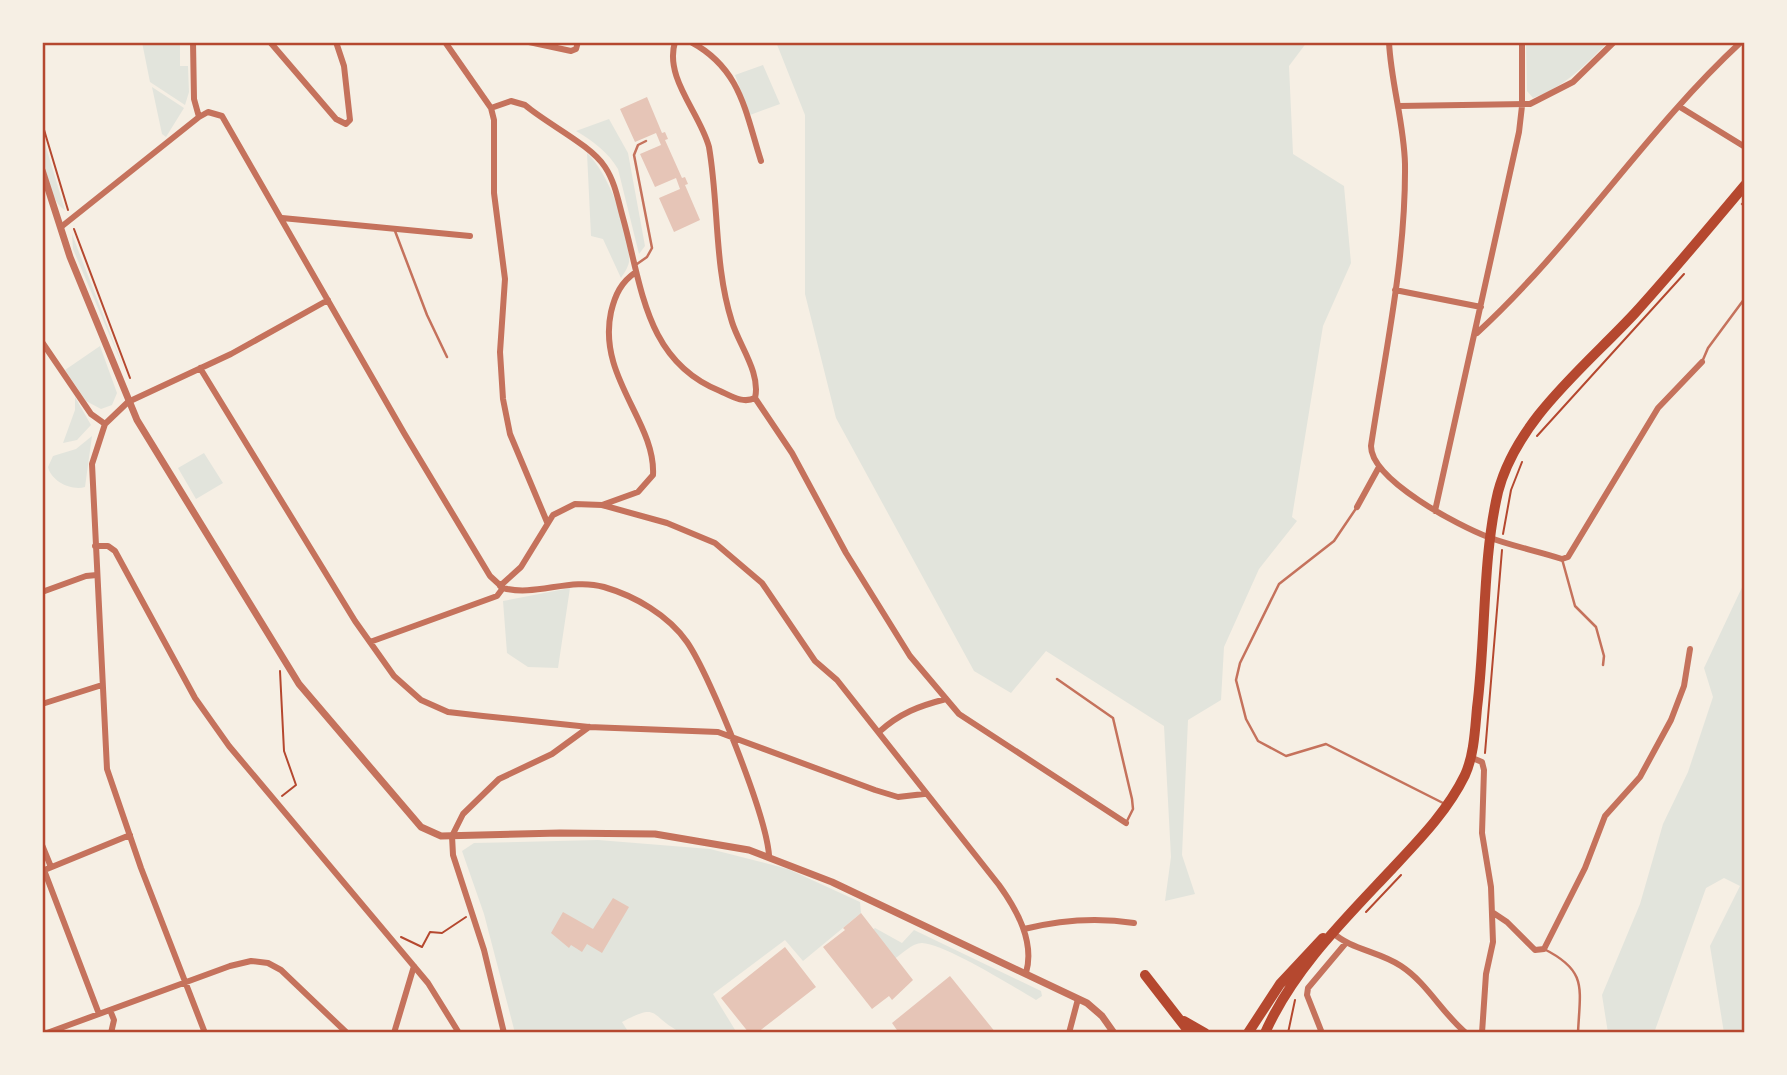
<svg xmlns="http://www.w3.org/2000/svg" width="1787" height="1075" viewBox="0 0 1787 1075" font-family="'DM Sans',sans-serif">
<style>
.green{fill:#e2e4dc}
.building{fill:#e6c5b7}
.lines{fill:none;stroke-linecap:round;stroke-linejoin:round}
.path{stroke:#b5482f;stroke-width:2}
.service{stroke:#c5725c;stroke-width:2.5}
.minor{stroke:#c5725c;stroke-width:6}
.tertiary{stroke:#c5725c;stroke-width:7}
.trunk{stroke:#b5482f;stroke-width:10}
.neatline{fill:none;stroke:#b5482f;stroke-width:2.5}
</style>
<rect width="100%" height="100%" fill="#f6efe4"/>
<path class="green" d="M142,42H180V66H188L189,92L185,105L150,82Z
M776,42H1307L1289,66L1293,154L1344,186L1351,263L1323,326L1292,517L1297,521L1259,569L1224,647L1221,700L1188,720L1182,855L1195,894L1165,901L1171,857L1164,726L1046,651L1011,693L974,671L836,418L805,294V115Z
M1526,42H1608C1585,65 1565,87 1533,98L1527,91Z
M763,65L780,104L750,115L735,75Z
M152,87L184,108L166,137L162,134Z
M609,119L628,153L645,246L639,254L618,169C608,152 593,141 576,131Z
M42,134L65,210C47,200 42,153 42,134Z
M587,153C609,174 628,227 629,258C630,265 625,272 621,278L603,239L591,236Z
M72,234L126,374L73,249Z
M100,346L117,393L112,405L101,409L86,401L65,370Z
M75,397L91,425L77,440L63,443L75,410Z
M92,436L85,487C71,491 51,481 48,467L53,456L76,449Z
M204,453L223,483L196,499L178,468Z
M1745,581V1033H1724L1710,946L1740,886L1724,878L1706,888L1654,1033H1608L1602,995L1640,904L1663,824L1688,772L1713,697L1704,668Z
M570,588L558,668L528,667L507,653L503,601Z
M598,840L710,849L788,869L860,902L861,913L803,961L785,940L713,994L737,1033C722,1033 694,1038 680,1032C649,1016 660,1002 622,1022L629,1033H515L484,914L462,851L474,843Z
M875,928L902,943L914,930L1041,991L1042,996L1036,1000C1014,987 945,944 922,943C912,943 902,954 894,959L871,931Z"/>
<path class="building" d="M647,97L662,133L665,132L668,139L665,140L682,178L685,177L688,184L685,185L700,220L674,232L659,198L680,189L676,178L655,187L640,154L661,145L656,133L635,142L620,109Z
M613,898L629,907L602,953L587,944L582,952L571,945L569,948L551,933L563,912L593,929Z
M861,913L913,980L892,1000L889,996L872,1009L823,947L845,930L843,928Z
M785,947L816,987L757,1033H749L721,998Z
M950,976L996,1033H899L892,1023Z"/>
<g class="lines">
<path class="path" d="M42,123L68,210
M74,229L130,378
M1537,436L1684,274
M1503,534L1511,490L1522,462
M280,671L284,751L296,785L282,796
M1485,753L1502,550
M1366,912L1401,875
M401,937L422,947L430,932L442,933L466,917
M1288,1033L1295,1000"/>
<path class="service" d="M1742,204H1745
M395,231L427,315L447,357
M637,264L647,257L652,248L634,155L638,145L646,141
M1702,362L1708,348L1745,298
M1357,507L1334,541L1279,584L1240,663L1236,680L1246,719L1258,741L1286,756L1326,744L1445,804
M1562,559L1575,606L1596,627L1604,656L1603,665
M1057,679L1113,718L1132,799L1133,809L1126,823
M1544,949C1588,971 1580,988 1578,1033"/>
<path class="minor" d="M193,42L194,99L199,117
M270,42L336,119L346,124L350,120L344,66L336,42
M445,42L491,108L511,101L525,105C547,124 591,145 605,167C615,182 618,200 623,218C642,286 645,361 720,391C731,396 743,404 755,398
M529,42L571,51L576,49L578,42
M675,42C664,78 700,113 709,147C719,205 714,266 732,322C739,345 761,373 755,398
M691,42C741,69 745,111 761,161
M1389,42C1391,83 1404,123 1405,164C1406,259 1385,353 1371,446C1371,480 1459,526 1488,537C1511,546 1538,551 1562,559L1568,557L1658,408L1702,362
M1399,106L1530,104L1573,82L1614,42
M1680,107L1745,147
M491,108L494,120V193L505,279L500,352L503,399L510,434L547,522
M282,218L470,236
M61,227L199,117L208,112L222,116L404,433L490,576L502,587
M1395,290L1481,307
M1477,333C1574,244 1645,131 1741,42
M42,342L91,414L105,424
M200,368L355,621L394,676L421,700L448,712L483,716L589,727L718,732L875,790L898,797L924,794
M755,398L792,453L846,553L910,656L959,714L1126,823
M602,505L638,492L653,475C656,422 597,377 611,312C615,295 621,282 636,272
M1357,507L1379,467
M1435,511L1519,132L1522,106V42
M95,546H108L115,551L195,698L229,746L428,983L459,1033
M500,586L521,567L553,515L575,504L602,505L667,523L715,543L762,583L815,661L837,680L999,885C1017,910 1035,942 1026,973
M42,592L86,576L97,575
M370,642L497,596L503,588C536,597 570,577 604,587C635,596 668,615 687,642C711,677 766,815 769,855
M42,704L102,685
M879,732C900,713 919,706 946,699
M1470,757L1482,762L1484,770L1482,833L1491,887L1493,942L1486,974L1482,1033
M42,845L51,867
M44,870L99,1014
M42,871L130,835
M1492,912L1507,922L1535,950L1544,949L1585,868L1605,816L1640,777L1671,720L1684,686L1690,649
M1024,929C1060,920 1096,917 1134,923
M1332,932C1351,950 1379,951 1401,966C1427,983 1442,1013 1466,1033
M110,1010L114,1020L111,1033
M47,1033L230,966L251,961L268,963L281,970L347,1033
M205,1033L141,868L107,769L92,464L105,424L128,402L231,354L328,300
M394,1033L414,966
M504,1033L484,950L453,855L452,836L463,814L499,779L552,754L589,727
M1069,1033L1078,999
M1322,1033L1307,995L1308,988L1345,944"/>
<path class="tertiary" d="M42,170L70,257L137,420L299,684L421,827L441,836L560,833L655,834L749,850L832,882L1087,1003L1102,1016L1114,1033"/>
<path class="trunk" d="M1145,975L1190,1033
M1184,1021L1205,1033
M1248,1033L1280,984L1323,938
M1265,1033C1293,970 1344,920 1390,871C1418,841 1447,812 1465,775C1474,755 1475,730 1477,708C1486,638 1482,560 1498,492C1517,419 1586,366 1635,313C1673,271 1709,228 1745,185"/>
</g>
<rect width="1787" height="1075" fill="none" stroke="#f6efe4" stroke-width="88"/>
<rect x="44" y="44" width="1699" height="987" class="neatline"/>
</svg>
